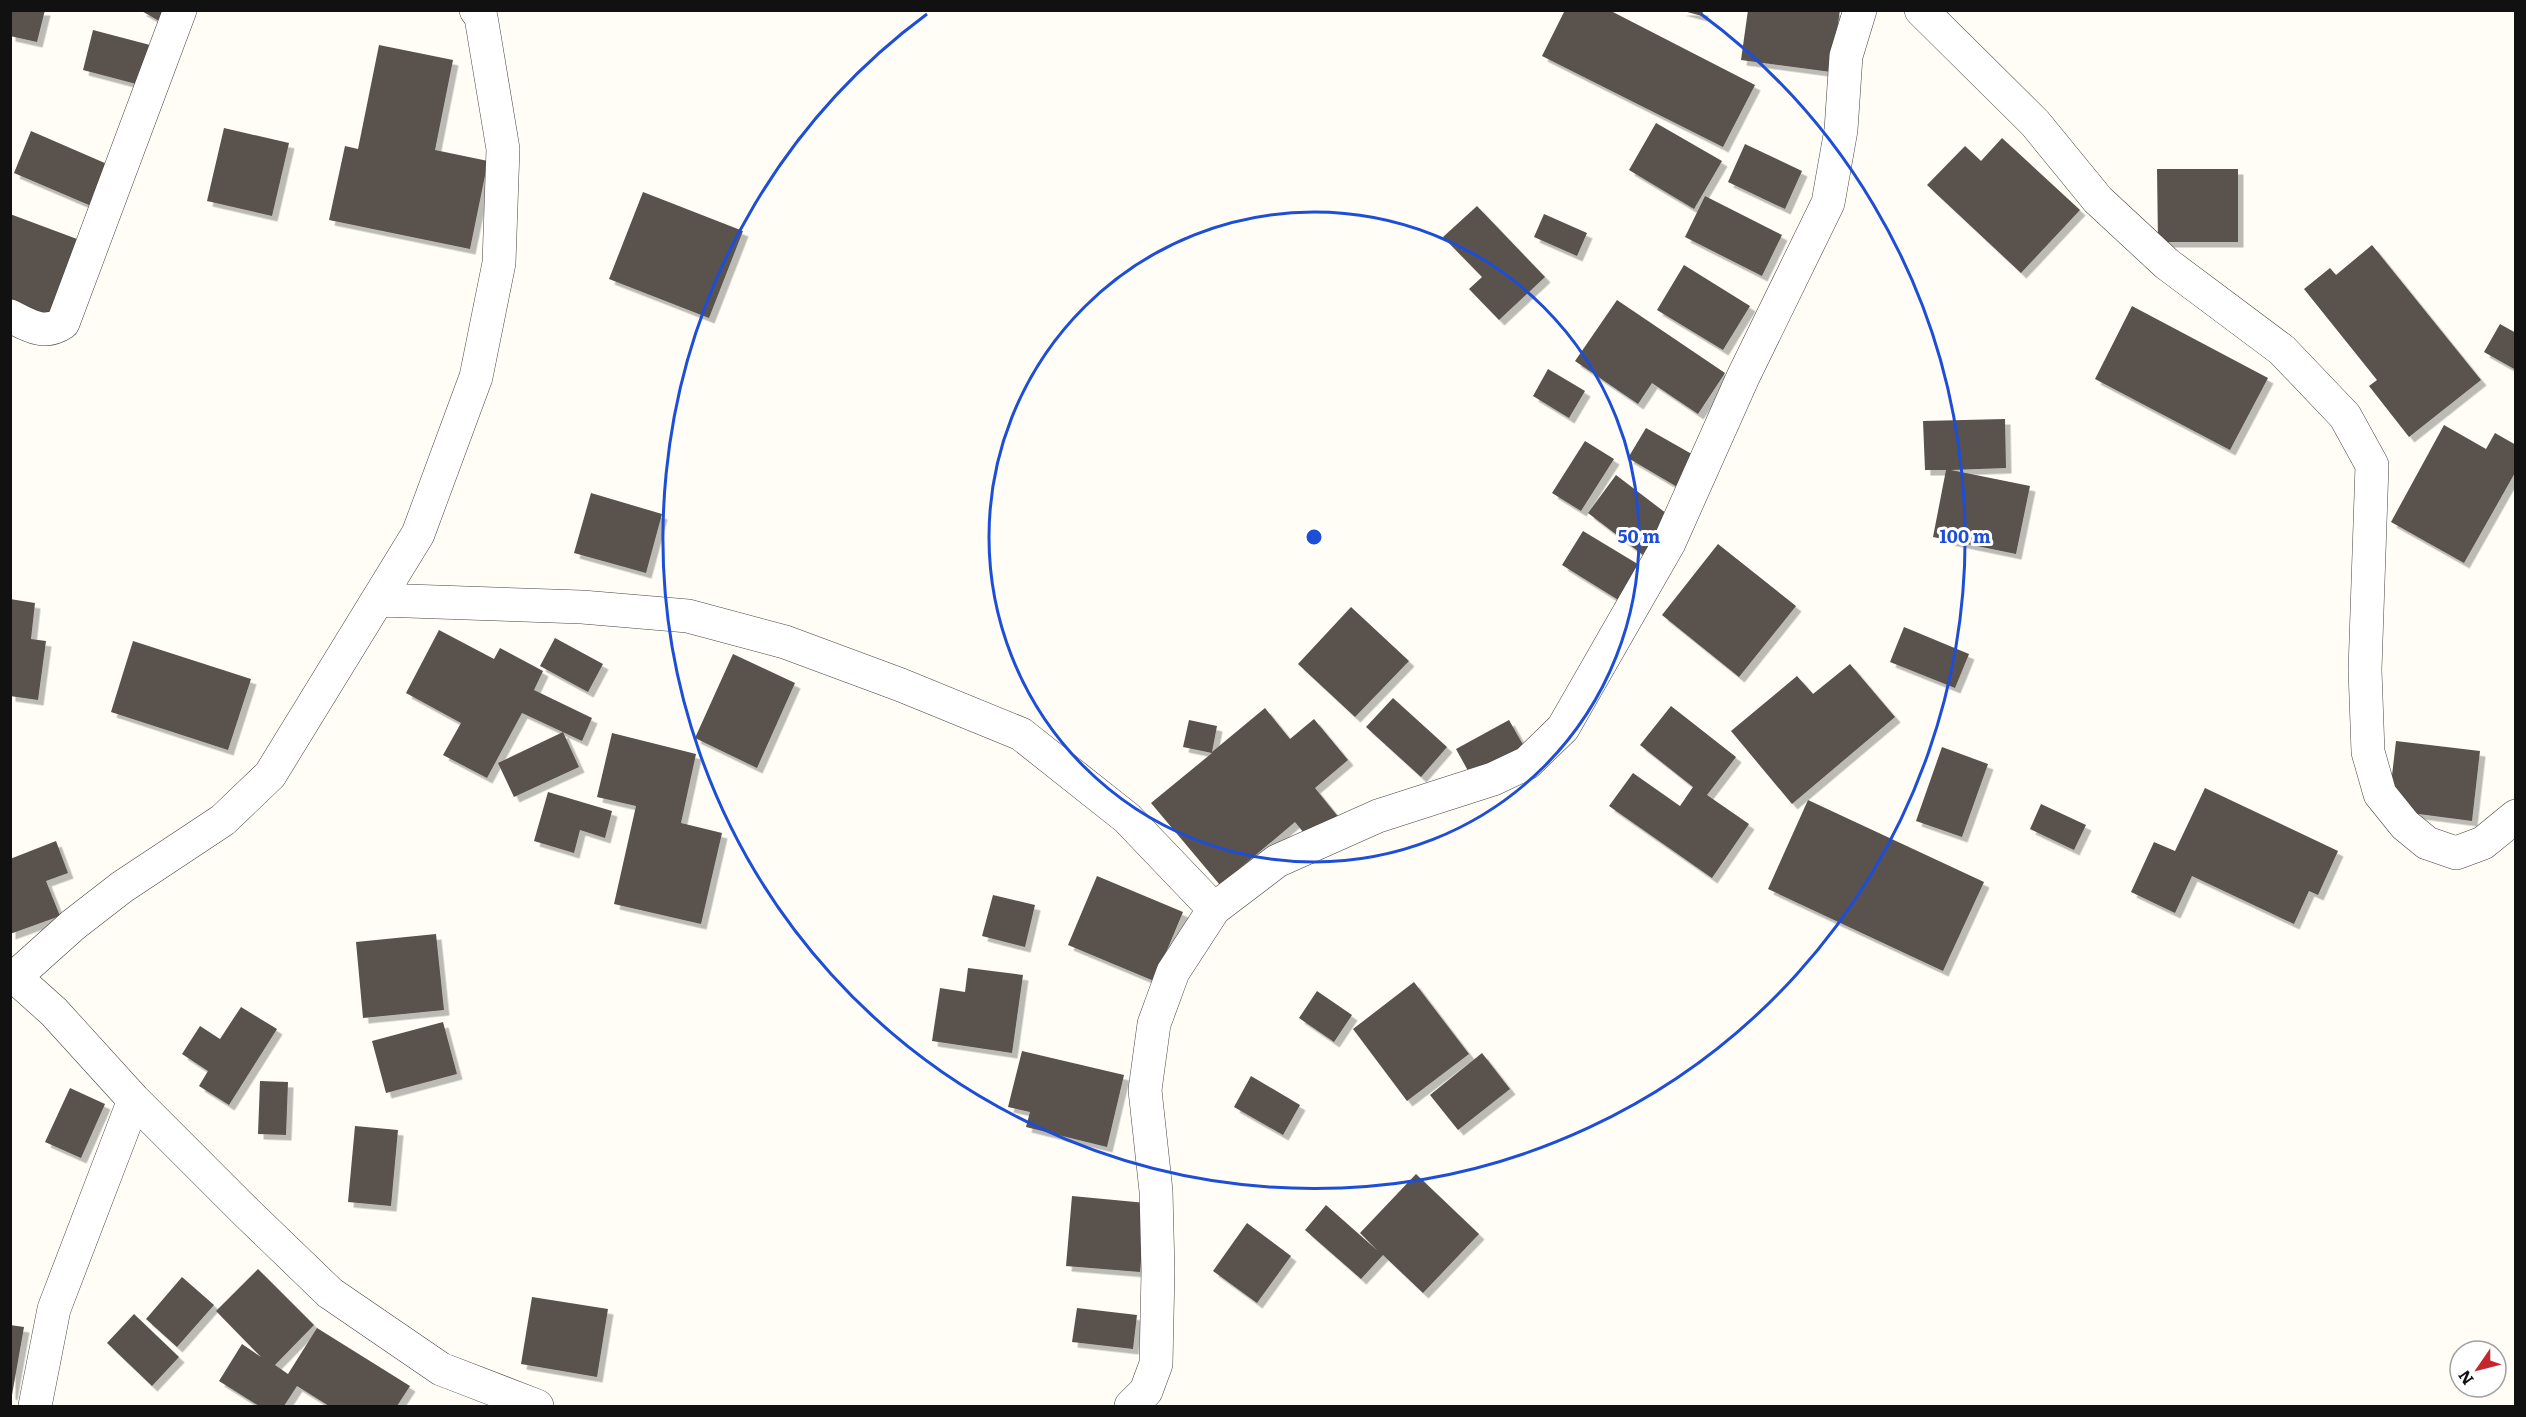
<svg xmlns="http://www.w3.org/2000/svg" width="2526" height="1417" viewBox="0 0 2526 1417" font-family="Literata,serif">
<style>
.building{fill:#5a524d;filter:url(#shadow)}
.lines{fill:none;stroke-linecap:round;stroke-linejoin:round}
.street-casing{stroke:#444;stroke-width:34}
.street{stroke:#fff;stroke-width:33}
.ring{fill:none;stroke:#1d4ed8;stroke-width:3}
.centre{fill:#1d4ed8;stroke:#fff;stroke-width:3}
.ring-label{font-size:18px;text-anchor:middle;font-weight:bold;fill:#1d4ed8;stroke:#fff;stroke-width:6;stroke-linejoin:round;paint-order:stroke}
</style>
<defs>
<filter id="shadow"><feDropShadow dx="5.5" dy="5.5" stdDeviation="0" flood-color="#0004"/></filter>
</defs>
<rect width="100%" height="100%" fill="#fffdf5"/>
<path class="building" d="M10,10H45L37,42L10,36Z
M140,10H165L159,21Z
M1565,10H1609L1755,85L1723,147L1542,56Z
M1680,10H1703L1702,16Z
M1748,10H1840L1831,72L1741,60Z
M93,30L150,45L140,85L83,70Z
M379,45L453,60L435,150L488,161L470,249L329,220L345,146L358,149Z
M1656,123L1722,161L1694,209L1629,170Z
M224,128L289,143L272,216L207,201Z
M31,131L114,167L96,208L14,173Z
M2002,138L2080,210L2021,273L1927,185L1965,146L1981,161Z
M1745,144L1802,171L1785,209L1728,182Z
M2157,169H2238V242H2158Z
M643,192L743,231L709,318L609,279Z
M1705,196L1782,235L1762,276L1685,237Z
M1477,206L1545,277L1499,320L1469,289L1482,277L1443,237Z
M10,214L77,239L47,322L10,309Z
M1544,214L1587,233L1577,256L1534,237Z
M2372,245L2481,380L2409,437L2369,386L2377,380L2304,289L2330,268L2336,275Z
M1684,265L1750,306L1723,350L1657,310Z
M1617,300L1725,373L1698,414L1652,383L1638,404L1575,361Z
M2132,306L2268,378L2230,450L2095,379Z
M2500,324L2516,333V370L2484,352Z
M1548,369L1585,391L1569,418L1533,396Z
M2005,419L2006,468L1951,470L2030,486L2016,554L1933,537L1946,470H1925L1923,421Z
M2444,425L2486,449L2495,433L2516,445V471L2464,563L2391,522Z
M1646,428L1697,457L1679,488L1628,458Z
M1585,441L1614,459L1581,511L1552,493Z
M1616,475L1675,520L1647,558L1588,513Z
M591,493L662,514L646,573L574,553Z
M1583,531L1641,566L1620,601L1562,565Z
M1718,544L1796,606L1739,677L1662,615Z
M10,599L35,603L31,639L46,641L38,700L10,696Z
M1351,607L1409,661L1355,717L1298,664Z
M1904,627L1969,654L1955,688L1890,662Z
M439,630L494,659L500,648L543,671L534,690L592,718L582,741L522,713L487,778L443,755L461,723L406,693Z
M555,638L603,664L588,692L540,666Z
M133,641L251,679L228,750L111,712Z
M733,654L795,683L757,768L695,738Z
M1850,664L1895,717L1792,804L1731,731L1797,676L1813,694Z
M1393,698L1447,747L1421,777L1366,727Z
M1671,706L1736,757L1707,795L1749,824L1712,878L1609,806L1633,773L1680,806L1693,787L1640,745Z
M1265,708L1290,739L1314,719L1348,760L1315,788L1340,819L1312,843L1295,822L1220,885L1151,803L1212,753L1183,747L1189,720L1217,726L1212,752Z
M1509,720L1530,757L1477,787L1456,749Z
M563,732L579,767L514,797L498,763Z
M612,733L696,754L681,823L722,833L701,924L614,904L636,806L597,797Z
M2396,741L2480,751L2472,821L2388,810Z
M1942,747L1988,764L1962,837L1916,821Z
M2205,788L2338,851L2318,895L2309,891L2294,924L2192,876L2175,913L2131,892L2154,842L2175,851Z
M548,792L612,811L605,838L580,830L574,853L534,841Z
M1808,800L1984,882L1943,971L1768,889Z
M2041,804L2086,825L2074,850L2030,829Z
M56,841L68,873L46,881L60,916L10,934V859Z
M1097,876L1183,912L1154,981L1068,945Z
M993,895L1035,905L1025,947L982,936Z
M436,934L444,1010L363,1018L356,942Z
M968,968L1023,975L1012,1053L932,1041L940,988L965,992Z
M1414,982L1469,1054L1407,1101L1353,1029Z
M1317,991L1352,1015L1334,1042L1299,1018Z
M241,1007L277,1029L229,1105L199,1086L208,1071L182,1054L200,1026L220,1039Z
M443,1022L457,1074L386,1093L372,1041Z
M1022,1051L1124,1075L1107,1147L1026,1127L1030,1112L1008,1107Z
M1482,1053L1510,1089L1458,1130L1430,1095Z
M1251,1076L1300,1105L1283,1135L1234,1107Z
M260,1081L288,1082L286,1135L258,1134Z
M70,1088L105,1104L81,1158L45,1142Z
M355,1126L398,1130L391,1206L348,1202Z
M1416,1174L1479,1234L1423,1293L1383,1255L1361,1279L1305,1230L1326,1205L1378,1251L1360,1233Z
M1072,1196L1146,1203L1140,1272L1066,1266Z
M1247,1223L1291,1256L1257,1303L1213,1271Z
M258,1269L314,1325L275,1365L288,1374L317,1328L410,1386L397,1406H329L297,1386L284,1406H259L219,1381L242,1344L261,1357L216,1311Z
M182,1277L214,1305L177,1347L146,1319Z
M532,1297L608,1309L597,1377L521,1364Z
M1077,1308L1137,1315L1133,1349L1072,1342Z
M134,1314L179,1357L152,1386L107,1343Z
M10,1325L24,1327L12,1395L10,1394Z"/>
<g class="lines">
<g class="street-casing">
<path id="street" d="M1921,10L2035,123L2098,200L2167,264L2282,350L2345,416L2372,465L2365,670L2368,752L2380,794L2405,825L2427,843L2456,853L2483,843L2516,816
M10,316C28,325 44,336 63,323L180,10
M379,600L582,607L688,616L785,642L901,685L1021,734L1127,818L1214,909
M15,977L73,925L122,887L223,820L270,775L418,534L476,377L499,263L503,149L481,17L476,10
M10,979L15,977L54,1012L134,1100L246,1212L330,1293L441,1369L537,1406
M35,1406L54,1309L134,1100
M1131,1406L1146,1391L1156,1364L1158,1271L1156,1191L1145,1090L1154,1024L1173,972L1214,909L1277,861L1378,816L1493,779L1527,763L1563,728L1669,543L1743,377L1828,203L1841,130L1846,56L1860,10"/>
</g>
<use href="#street" class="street"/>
</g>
<g class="ring">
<circle cx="1314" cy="537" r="325"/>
<path d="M1701 14A651 651 0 1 1 927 14"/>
</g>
<circle cx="1314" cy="537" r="9" class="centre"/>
<g class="ring-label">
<text x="1639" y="543">50 m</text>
<text x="1965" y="543">100 m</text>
</g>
<rect width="2526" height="1417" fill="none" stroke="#111111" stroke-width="24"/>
<g transform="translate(2478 1369) rotate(235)"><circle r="28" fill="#ffffff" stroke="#a0a0a0" stroke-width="1.5"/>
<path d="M0-4.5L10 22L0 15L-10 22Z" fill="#c4262e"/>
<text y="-9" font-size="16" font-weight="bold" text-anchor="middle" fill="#111111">N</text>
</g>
</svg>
